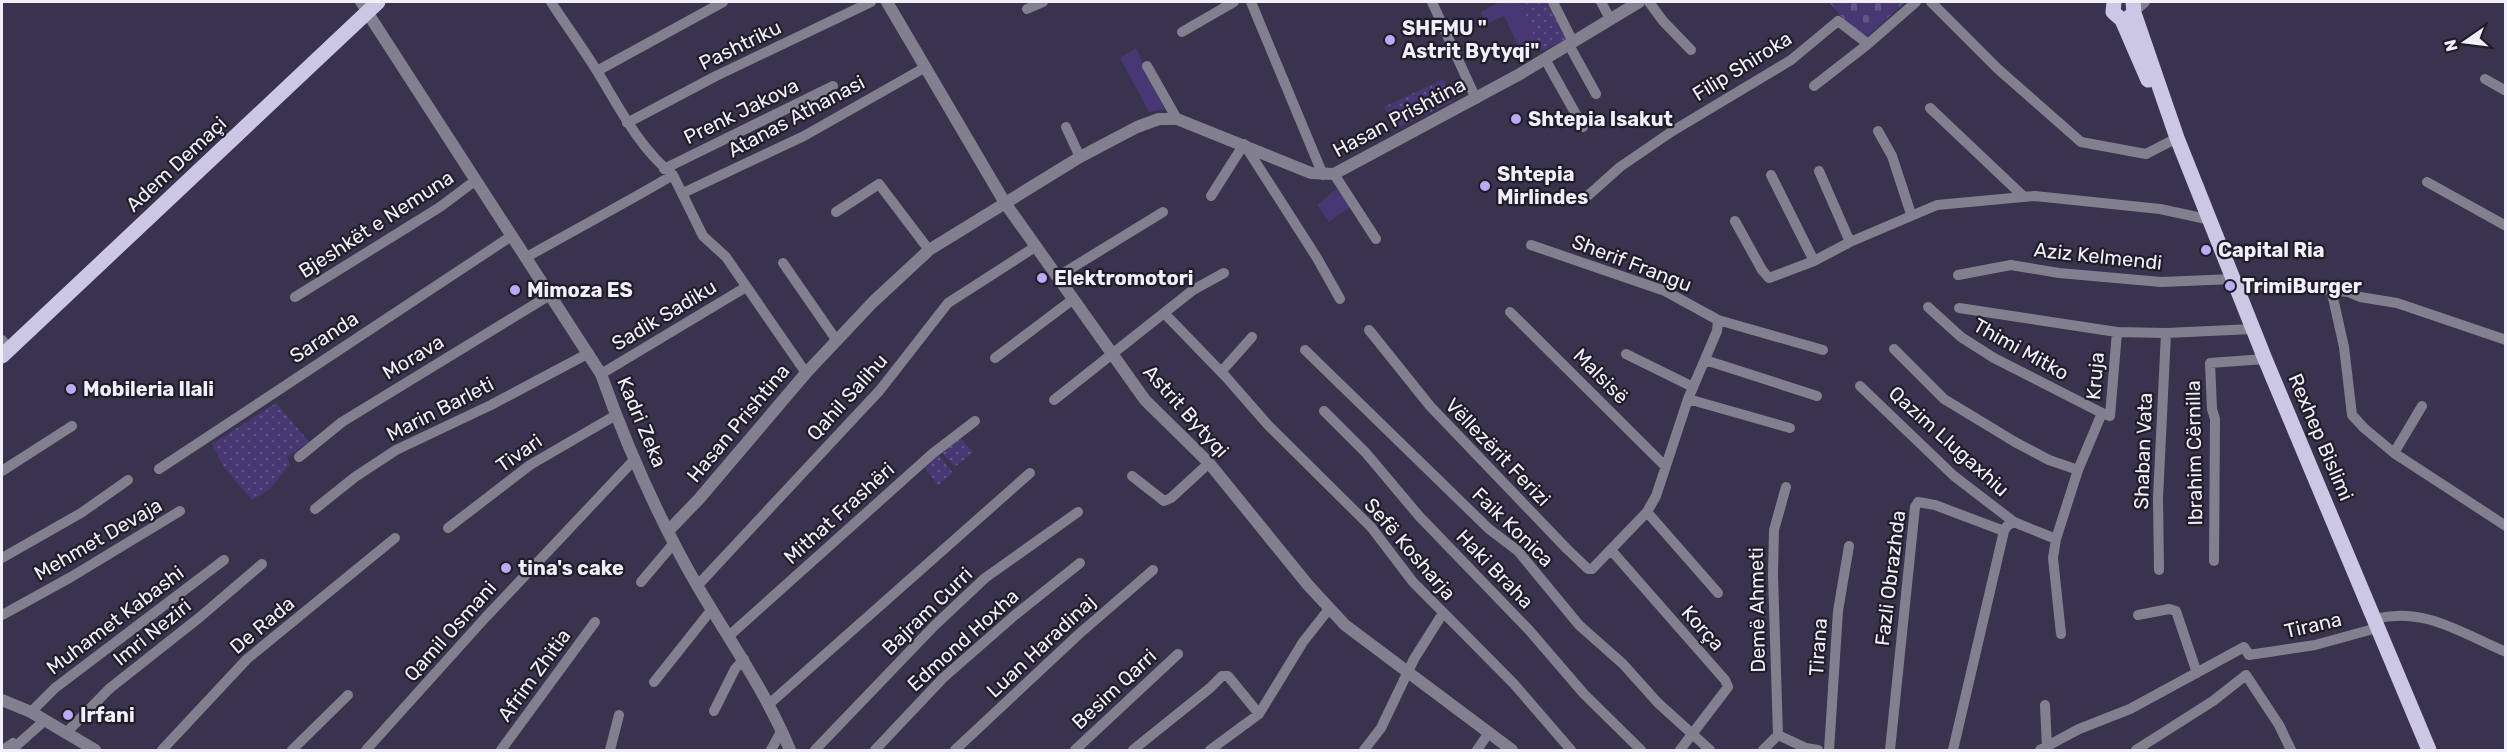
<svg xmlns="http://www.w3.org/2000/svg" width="2507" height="752" viewBox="0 0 2507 752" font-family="Rubik,sans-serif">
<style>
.grass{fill:url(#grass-dots)}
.cemetery{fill:url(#cemetery-stones)}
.garden{fill:#473772}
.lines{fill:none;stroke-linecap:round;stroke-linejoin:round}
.minor{stroke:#82808e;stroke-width:10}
.tertiary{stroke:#82808e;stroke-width:12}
.primary{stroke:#ccc7e4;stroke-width:15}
.poi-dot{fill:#bbaaf6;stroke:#201d29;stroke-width:2}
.labels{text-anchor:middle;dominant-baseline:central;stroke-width:4.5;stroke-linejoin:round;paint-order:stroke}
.poi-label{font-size:20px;font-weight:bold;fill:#f1effc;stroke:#201d29;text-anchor:start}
.street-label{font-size:20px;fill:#f1effc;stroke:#201d29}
</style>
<defs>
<pattern id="grass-dots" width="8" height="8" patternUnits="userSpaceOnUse" patternTransform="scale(1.5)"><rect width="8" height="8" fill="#473772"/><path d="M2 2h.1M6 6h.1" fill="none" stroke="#625487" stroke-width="1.8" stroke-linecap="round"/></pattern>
<pattern id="cemetery-stones" width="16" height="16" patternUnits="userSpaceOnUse" patternTransform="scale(1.5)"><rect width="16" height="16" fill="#473772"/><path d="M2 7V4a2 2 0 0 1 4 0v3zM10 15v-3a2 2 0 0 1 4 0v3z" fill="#625487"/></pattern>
</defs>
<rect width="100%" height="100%" fill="#39334e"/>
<path class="grass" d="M1518,2H1552L1569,38L1541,51Z
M1443,79L1453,101L1395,129L1384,107Z
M276,403L309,442L287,457L290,464L270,489L252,500L225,469L212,444Z
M955,432L973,452L955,467L936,447Z
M933,448L953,473L938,485L920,461Z"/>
<path class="cemetery" d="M1829,2H1905L1862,41Z"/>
<path class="garden" d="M1499,2H1518L1540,48L1523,56L1504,16L1486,24L1481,12Z
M1136,48L1165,109L1149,112L1120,58Z
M1337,188L1350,207L1329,222L1317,205Z"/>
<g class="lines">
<path class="minor" d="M360,2L367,12
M551,2C566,25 582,47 597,71C619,107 639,148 673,175L703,236L726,257L806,373
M1251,2L1323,175
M1432,2L1476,99
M1553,2L1573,42
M1601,2L1609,17
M1649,2L1663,21L1691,50
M1931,2L1998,69L2081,142L2146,154L2177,138
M1027,9L1043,2
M2136,10L2145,2
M1182,32L1234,2
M1569,45L1596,94
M1545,59L1583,127
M1147,66L1177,119
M597,71L723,2
M2485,79L2506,91
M1814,86L1868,44
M1930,108L2024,197
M627,123L716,76L871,2
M1066,127L1080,157
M1878,131L1892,156L1911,214
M664,169L833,86
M1819,171L1850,242
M1334,174L1376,239
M1771,175L1814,261
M2427,182L2506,226
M683,193L804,136L924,68
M1211,196L1244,144L1317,258L1340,299
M1583,200L1620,167L1671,132L1791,60L1838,21L1868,44L1916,2
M836,212L879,184L929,250
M1735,221L1762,270L1769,278L1814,261L1850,242L1937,205L2035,196L2160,209L2211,220
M525,258C574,230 624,204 673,175
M783,263L837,341
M1958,275L2011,265L2059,273L2161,282L2234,279
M1057,277L1163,212
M2238,286L2280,285L2348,292L2360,297L2397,303L2506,340
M2331,289L2344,347L2352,415L2364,428L2394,453L2506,526
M295,297L440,207L476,180
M1928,307L1961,337L1994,358L2102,413
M1959,308L2117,332
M1510,312L1665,466
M1164,313L1226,377L1268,425L1371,527L1413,582L1514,684L1571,750
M1718,320L1823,350
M1369,330L1430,406L1567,549L1588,569H1592L1647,512L1656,496L1688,399L1717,331L1718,320L1665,291L1531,245
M2,340L10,349
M1894,349L1944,399L2015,442L2049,460L2078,470
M1305,350L1489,529L1518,551L1579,625L1623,664L1658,703L1710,750
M1626,354L1693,387
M995,358L1072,300
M1705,360L1817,396
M1221,372L1252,337
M601,374L746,287
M1860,386L1954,476L2014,522
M1688,399L1790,428
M1054,400L1193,290L1224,273
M1324,411L1366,453L1419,516L1529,630L1584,694L1641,750
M2394,453L2422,406
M299,457L342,422L550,295
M159,469L510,237
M2,471L72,426
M1132,476L1164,501L1171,498L1209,463
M315,509L355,477L396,450L491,405L589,353
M1647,512L1718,593
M448,528L530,465L616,415
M2056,539L2078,470L2102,413L2110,416L2117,332L2166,333L2253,329
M1611,550L1725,680L1728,687L1680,750
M2,558L81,513L128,480
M2214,561L2215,419L2212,409L2210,363L2265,359
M2159,570L2158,498L2166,333
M641,582L674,543
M698,585L880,390L948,303L1035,247
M2,615L71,577L180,511
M2138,615L2169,609L2176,611L2197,673
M2374,619C2424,606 2461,633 2506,652
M730,635L932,454L975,421
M654,682L712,609
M768,705L1030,473
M2045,705L2047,748
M714,711L735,669L744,659
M31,712L55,688L224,560
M67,732L109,689L200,617L262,564
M1778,735L1773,575L1774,530L1786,487
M1778,735L1806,748L1818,750
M3,750L13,743L16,746L44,721
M162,750L247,659L395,538
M292,750L348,695
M366,750L485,618L635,459
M501,750L595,622
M610,750L619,715
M771,750L782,730
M815,750L934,626L985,578L1078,512
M875,750L943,678L1015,615L1080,563
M955,750L1079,634L1153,570
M1075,750L1178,654
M1133,750L1210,688L1222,676H1228L1259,714
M1210,750L1259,714L1303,642L1329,609
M1364,750L1381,728L1414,659L1443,613
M1477,750L1488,734
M1763,750L1778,735
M1829,750L1838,611L1849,546
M1890,750L1915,507L1918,502L1935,505L2004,531
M1953,750L2004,531L2007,526L2014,522L2056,539L2053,558L2061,634
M2040,750L2079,729L2130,709L2244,647L2249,655L2315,645L2377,628
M2136,750L2213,701L2246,675L2279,725L2291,750"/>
<path class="tertiary" d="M887,2L1005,203L1145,400L1209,463L1308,585L1345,625L1512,750
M367,12L601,374C627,447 659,520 698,587C730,641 766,692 790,750
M669,530L699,499L806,373L873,302L929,250L1080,157L1137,127L1159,119H1177L1311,173L1334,174L1520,74L1639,2
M2,700L31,712L95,750"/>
<path class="primary" d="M2114,2L2113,12L2122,20L2127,19L2134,13L2133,2
M2134,13L2177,138L2265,359L2429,750
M2122,20L2148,80
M2,356L378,2"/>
</g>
<g class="poi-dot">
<circle cx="1390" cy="40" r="6"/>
<circle cx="1516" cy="119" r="6"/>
<circle cx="1485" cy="186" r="6"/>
<circle cx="2206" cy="250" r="6"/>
<circle cx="1042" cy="278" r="6"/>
<circle cx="2230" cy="286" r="6"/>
<circle cx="515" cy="290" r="6"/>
<circle cx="71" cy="389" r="6"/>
<circle cx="506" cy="568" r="6"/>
<circle cx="68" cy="715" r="6"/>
</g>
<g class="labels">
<g class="poi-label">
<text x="1402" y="28">SHFMU "<tspan x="1402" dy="23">Astrit Bytyqi"</tspan></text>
<text x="1528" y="119">Shtepia Isakut</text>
<text x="1497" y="174">Shtepia<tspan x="1497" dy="23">Mirlindes</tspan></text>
<text x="2218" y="250">Capital Ria</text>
<text x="1054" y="278">Elektromotori</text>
<text x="2242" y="286">TrimiBurger</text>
<text x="527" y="290">Mimoza ES</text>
<text x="83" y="389">Mobileria Ilali</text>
<text x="518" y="568">tina's cake</text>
<text x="80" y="715">Irfani</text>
</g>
<g class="street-label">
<text transform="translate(740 45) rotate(-26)">Pashtriku</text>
<text transform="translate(1742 66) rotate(-32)">Filip Shiroka</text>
<text transform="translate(741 111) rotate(-26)">Prenk Jakova</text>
<text transform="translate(796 116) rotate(-28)">Atanas Athanasi</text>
<text transform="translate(1399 117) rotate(-28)">Hasan Prishtina</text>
<text transform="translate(176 164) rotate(-43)">Adem Demaçi</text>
<text transform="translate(376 224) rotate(-33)">Bjeshkët e Nemuna</text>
<text transform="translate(2098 256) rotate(6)">Aziz Kelmendi</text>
<text transform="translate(1632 263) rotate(21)">Sherif Frangu</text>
<text transform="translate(664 315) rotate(-31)">Sadik Sadiku</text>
<text transform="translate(324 337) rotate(-33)">Saranda</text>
<text transform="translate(2021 349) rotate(29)">Thimi Mitko</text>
<text transform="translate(413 357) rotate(-31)">Morava</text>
<text transform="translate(1601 376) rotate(45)">Malsisë</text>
<text transform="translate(2095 376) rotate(-85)">Kruja</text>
<text transform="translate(847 397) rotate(-48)">Qahil Salihu</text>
<text transform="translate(440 409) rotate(-27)">Marin Barleti</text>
<text transform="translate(1186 411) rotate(48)">Astrit Bytyqi</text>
<text transform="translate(642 422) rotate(67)">Kadri Zeka</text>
<text transform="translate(738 423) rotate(-50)">Hasan Prishtina</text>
<text transform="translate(2321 437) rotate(67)">Rexhep Bislimi</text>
<text transform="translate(1949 441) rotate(42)">Qazim Llugaxhiu</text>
<text transform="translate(2143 451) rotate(-88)">Shaban Vata</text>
<text transform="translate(1498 452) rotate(46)">Vëllezërit Ferizi</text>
<text transform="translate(519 453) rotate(-35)">Tivari</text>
<text transform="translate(2194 453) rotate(-91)">Ibrahim Cërnilla</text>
<text transform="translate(839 513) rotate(-42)">Mithat Frashëri</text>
<text transform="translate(1513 527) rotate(44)">Faik Konica</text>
<text transform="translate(98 539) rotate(-30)">Mehmet Devaja</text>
<text transform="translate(1410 549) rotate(49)">Sefë Kosharja</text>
<text transform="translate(1495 569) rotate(46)">Haki Braha</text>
<text transform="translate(1890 578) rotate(-83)">Fazli Obrazhda</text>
<text transform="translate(1757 610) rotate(-91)">Demë Ahmeti</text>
<text transform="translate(927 611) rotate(-44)">Bajram Curri</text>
<text transform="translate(115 620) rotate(-37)">Muhamet Kabashi</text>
<text transform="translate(262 625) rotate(-40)">De Rada</text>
<text transform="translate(2313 625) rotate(-13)">Tirana</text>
<text transform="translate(1703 628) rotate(48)">Korça</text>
<text transform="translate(450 631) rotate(-48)">Qamil Osmani</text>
<text transform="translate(152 632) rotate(-39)">Imri Neziri</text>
<text transform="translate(963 640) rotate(-42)">Edmond Hoxha</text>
<text transform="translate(1041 646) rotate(-43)">Luan Haradinaj</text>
<text transform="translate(1818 647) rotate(-86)">Tirana</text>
<text transform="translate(534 675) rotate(-54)">Afrim Zhitia</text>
<text transform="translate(1114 689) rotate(-43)">Besim Qarri</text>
</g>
</g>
<rect width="2507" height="752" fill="none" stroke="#f1effc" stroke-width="6"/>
<g transform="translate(2465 42) rotate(256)" stroke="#201d29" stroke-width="4.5" paint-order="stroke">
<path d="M0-4.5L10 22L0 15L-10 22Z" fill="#f1effc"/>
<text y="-9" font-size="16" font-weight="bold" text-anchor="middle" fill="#f1effc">N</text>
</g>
</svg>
